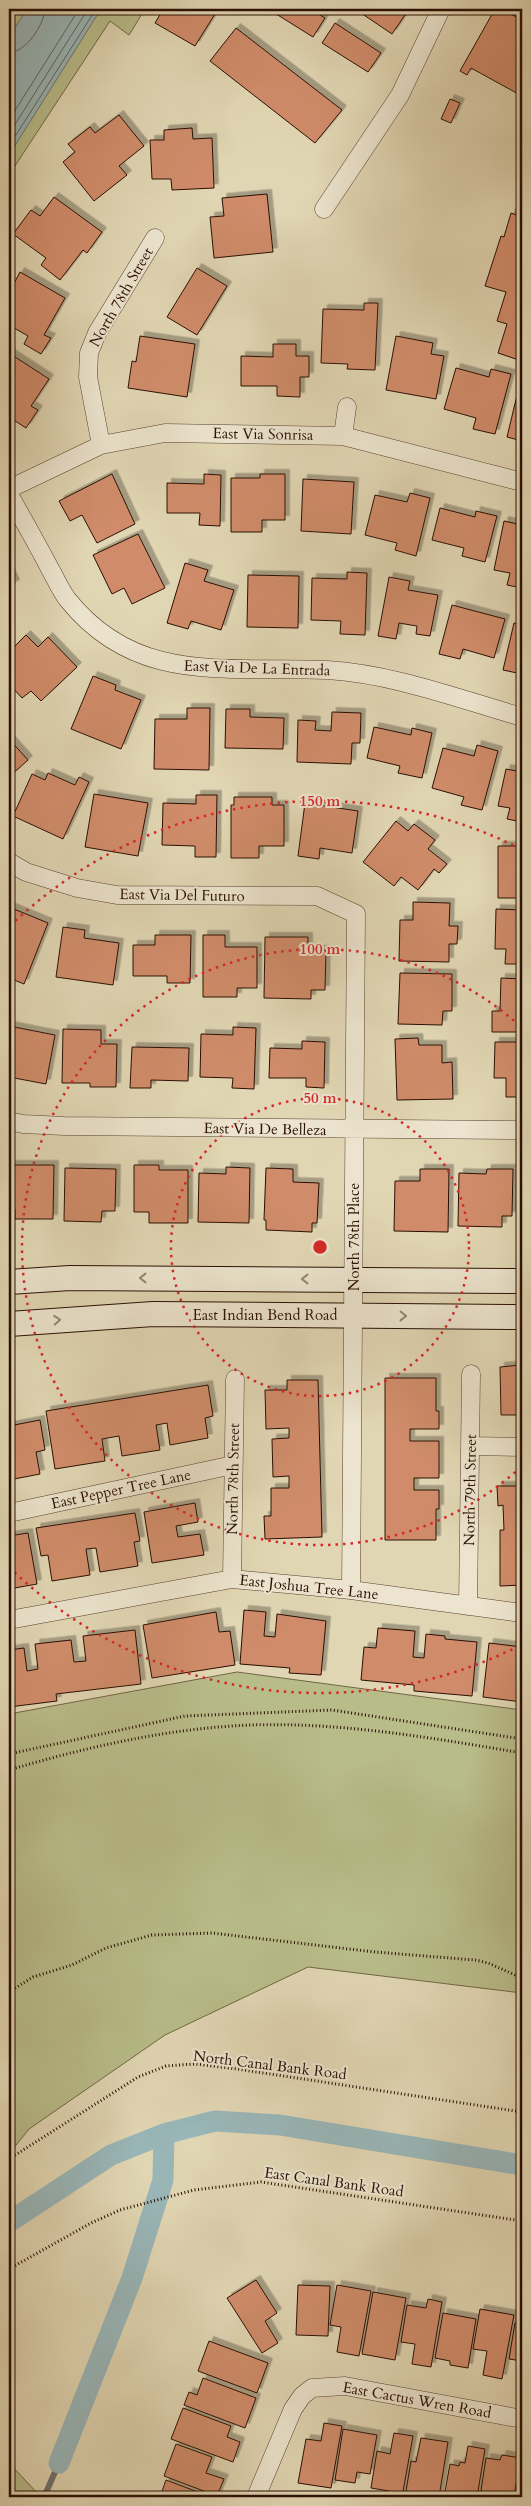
<svg xmlns="http://www.w3.org/2000/svg" width="531" height="2506" viewBox="0 0 531 2506" font-family="Cardo,serif">
<style>
.green{fill:#b8bc89;stroke:#716546}
.water{fill:#99b6b8;stroke:#6d7370}
.lines{fill:none;stroke-linecap:round;stroke-linejoin:round}
.shore{stroke:#62625e;stroke-width:1}
.stream{stroke:#6d7370;stroke-width:6}
.canal{stroke:#99b6b8;stroke-width:21}
.building{fill:#d08c6a;stroke:#2a0e03;filter:url(#shadow)}
.minor-casing{stroke:#58402f;stroke-width:19}
.secondary-casing{stroke:#2a0e03;stroke-width:26}
.path{stroke:#2a0e03;stroke-width:3;stroke-dasharray:1 2.5;stroke-linecap:butt}
.minor{stroke:#ece4ce;stroke-width:18}
.secondary{stroke:#ece4ce;stroke-width:24}
.oneway{stroke:#958473}
.ring{fill:none;stroke:#d62828;stroke-width:2.5;stroke-dasharray:2.5 5}
.labels{text-anchor:middle;dominant-baseline:central;stroke-width:4;stroke-linejoin:round;paint-order:stroke}
.street-label{font-size:15px;fill:#2a0e03;stroke:#ece4ce}
.centre{fill:#d62828;stroke:#ece4ce;stroke-width:2.5}
.ring-label{font-size:15px;text-anchor:middle;font-weight:bold;fill:#d62828;stroke:#ece4ce;stroke-width:4;stroke-linejoin:round;paint-order:stroke}
</style>
<defs>
<filter id="shadow"><feDropShadow dx="4.5" dy="-4.5" stdDeviation="0" flood-color="#0004"/></filter>
</defs>
<rect width="100%" height="100%" fill="#e1d6b3"/>
<filter id="stains"><feTurbulence type="fractalNoise" baseFrequency=".004" numOctaves="4"/><feColorMatrix values="0 0 0 0 .2 0 0 0 0 .09 0 0 0 0 .02 0 0 0 .5 -.17"/></filter>
<radialGradient id="worn" r=".72"><stop offset=".6" stop-color="#630" stop-opacity="0"/><stop offset="1" stop-color="#630" stop-opacity=".3"/></radialGradient>
<path class="green" d="M9,9H145L129,35L110,21L9,175Z
M237,1672L522,1710V1993L308,1967L165,2035L29,2129L9,2154V1714Z
M9,2463L41,2497H9Z"/>
<path class="water" d="M27,9H101L9,155V37Z"/>
<g class="lines">
<path class="shore" d="M9,53C26,52 44,25 45,9
M9,120L79,9
M9,134L88,9
M9,146L96,9"/>
<path class="stream" d="M44,2497L59,2463"/>
<path class="canal" d="M9,2222L111,2155L164,2134L215,2121L280,2125L522,2165
M59,2463L132,2278L163,2180L164,2134"/>
</g>
<path class="building" d="M157,9H218L195,46L155,23L162,11Z
M275,9H310L325,18L313,37L273,12Z
M355,9H409L392,34Z
M495,9H501L522,20V96L471,68L467,75L460,71Z
M335,23L381,53L368,72L322,43Z
M236,28L342,110L315,143L210,61Z
M450,99L460,103L451,123L441,119Z
M119,115L144,146L119,166L127,175L94,201L63,162L75,152L68,144L90,127L95,133Z
M192,128L193,139L212,138L214,188L172,190L171,179H152L150,140H164V130Z
M267,194L273,252L214,258L210,217L224,216L222,198Z
M54,197L102,232L87,253L83,250L60,280L41,265L46,258L13,234L31,210L40,216Z
M511,213L522,217V254L518,270L522,271V361L498,353L507,324L497,321L506,292L485,286L501,236L504,237Z
M197,268L227,286L197,335L167,317Z
M20,272L65,298L44,335L51,338L41,354L24,344L28,336L9,325V293Z
M364,303H378L375,370L347,369L348,364L321,363L323,309L364,310Z
M140,336L195,344L187,397L128,388L132,361L136,362Z
M396,336L433,343L431,354L444,356L436,399L386,390Z
M273,344H296V356H309V377H300V397L277,396V386H241V356L273,357Z
M9,353L49,379L31,406L38,410L26,428L9,417Z
M456,368L489,377L491,369L511,374L495,434L473,429L476,418L444,409Z
M518,391L522,392V441L507,437Z
M112,474L135,524L97,543L82,515L70,521L59,501Z
M204,474L221,475L220,526L199,525L200,513H167V483L204,484Z
M260,474H285V520H262V532H231V478H260Z
M303,479L354,482L351,534L301,531Z
M410,493L430,498L416,556L395,550L397,543L365,535L375,495L407,502Z
M440,508L475,517L476,511L497,516L485,562L462,556L464,548L432,540Z
M504,521L522,525V588L507,585L510,573L494,570Z
M138,534L165,588L132,604L124,588L112,594L93,555Z
M185,563L208,570L204,581L234,590L221,630L191,621L188,629L167,623Z
M9,571L15,584L9,587Z
M347,572L367,573L365,635L340,634L341,621L311,620L312,578L347,579Z
M248,575L299,576L298,628L247,627Z
M389,577L410,581L408,590L438,595L430,636L416,634L417,626L399,623L396,639L378,636Z
M452,605L505,619L494,658L463,649L460,659L439,654Z
M514,623L522,625V674L503,670Z
M26,635L38,647L48,637L77,667L41,701L31,691L22,698L9,684V652Z
M93,676L116,685L115,690L141,700L121,749L71,729Z
M187,708H210L209,770L154,769L155,719H187Z
M226,709H250V717L284,718L283,749L225,748Z
M332,712L361,713L360,743H352L351,764L297,762L298,720L316,721L315,730L331,731Z
M374,727L411,735L412,728L432,733L422,778L398,773L400,766L367,758Z
M9,739L28,760L9,777Z
M477,745L498,751L482,810L461,805L464,797L432,788L443,748L474,756Z
M506,769L522,772V822L507,819L510,808L498,806Z
M48,773L75,785L79,777L89,782L63,839L13,816L32,774L45,780Z
M94,794L148,803L138,856L85,847Z
M196,795H217L216,857H195V846L162,845L163,803L196,804Z
M234,797H272V805H284V846H259V858H231V805H234Z
M305,803L358,811L352,853L320,848L319,859L298,856Z
M396,821L408,831L414,824L435,840L428,849L447,864L439,873L434,869L418,890L401,877L394,886L363,862Z
M498,846H522V898H498Z
M413,902L450,903L449,926H458L457,944H449V962L399,961L400,920H413Z
M9,907L48,923L24,984L9,978Z
M496,909L522,910V964H505L506,949H495Z
M63,927L85,930L84,938L119,943L113,985L56,977Z
M155,935H191L190,983H167V976H133V945H155Z
M203,935H225V947H257V988H237V997H203Z
M265,937H308V950H326L325,990H311V999L264,998Z
M400,973L452,974V1011H443L442,1025L398,1024Z
M501,978L522,979V1032H492V1011H500Z
M9,1026L55,1035L46,1084L9,1077Z
M233,1027L256,1028L254,1089L232,1088L233,1078L200,1077L201,1034L233,1035Z
M63,1029L101,1030V1044H117L116,1087H90V1083H62Z
M418,1038L419,1045H442V1063L452,1062L453,1099L397,1100L395,1039Z
M302,1041L325,1042L324,1088L306,1087V1078H269L270,1048L302,1049Z
M495,1042H522V1097H506V1078H494Z
M132,1047L189,1048L188,1081L151,1080V1088H130Z
M9,1165H54L53,1219H15V1209H9Z
M134,1165H159V1170H188V1223H149V1212H134Z
M226,1167L250,1168L249,1223L198,1222L199,1173L226,1174Z
M65,1168L116,1169L115,1211H102L101,1222L64,1221Z
M266,1168L293,1169V1182L319,1183L317,1223H312V1232L266,1230V1220H264Z
M420,1169H449L448,1232L394,1231L395,1181H420Z
M487,1169H513L512,1216H502V1227L458,1226L459,1173L486,1174Z
M521,1365L522,1415H501L500,1367Z
M385,1378H436V1411H439V1429H410V1441H439V1478H414V1490H439V1509H436V1540H385Z
M287,1380H318L322,1537L265,1539L264,1516H271V1488H289V1476L273,1477L272,1439L289,1438V1428L266,1429L265,1390H287Z
M208,1385L213,1416L205,1418L208,1438L170,1445L167,1423L156,1425L160,1450L122,1456L119,1436L102,1439L105,1461L55,1469L46,1411Z
M40,1420L45,1450L36,1452L40,1474L9,1480V1426Z
M520,1475H522V1585L500,1586V1530H504L503,1505L498,1506L497,1486H520Z
M195,1503L198,1522L176,1526L178,1537L200,1534L204,1555L152,1563L144,1512Z
M135,1513L140,1541L134,1542L138,1566L100,1572L96,1548L86,1549L90,1575L52,1581L48,1555L41,1556L36,1528Z
M28,1533L37,1584L9,1589V1536Z
M244,1610L266,1612L264,1636L275,1637L277,1614L326,1621L321,1675L289,1673L290,1668L240,1664Z
M216,1612L219,1632L230,1631L235,1665L152,1678L143,1625Z
M378,1628L415,1631L413,1657L424,1658L426,1634L445,1636V1639L477,1642L472,1696L414,1691V1685L361,1680L364,1647L376,1648Z
M135,1630L141,1684L56,1694L57,1701L9,1707V1650L24,1648L27,1671L38,1669L35,1644L71,1640L74,1662L86,1661L83,1636Z
M489,1643L522,1647V1702L483,1697Z
M256,2280L277,2313L265,2321L278,2343L262,2353L227,2298Z
M298,2285L330,2286L328,2336L296,2335Z
M337,2285L371,2291L359,2356L337,2352L341,2327L330,2325Z
M373,2292L406,2298L395,2360L362,2354Z
M428,2299L442,2302L431,2367L412,2364L415,2344L401,2342L407,2305L426,2308Z
M480,2309L514,2315L502,2379L483,2375L487,2351L473,2349Z
M443,2313L476,2319L468,2368L450,2365V2361L435,2358Z
M515,2323L522,2324V2361L509,2359Z
M209,2341L268,2363L257,2393L198,2371Z
M203,2378L256,2398L245,2428L184,2405L189,2392L197,2395Z
M183,2408L231,2426L227,2437L240,2442L233,2462L171,2439Z
M324,2423L342,2426L331,2488L298,2483L306,2439L321,2441Z
M343,2429L377,2435L370,2474L357,2472L355,2483L335,2480Z
M394,2433L413,2436L402,2497H388L389,2491L371,2488L377,2451L390,2454Z
M421,2438L448,2442L439,2497H405L411,2461L416,2462Z
M176,2444L212,2457L206,2473L224,2479L217,2496L164,2476Z
M468,2446L485,2449L477,2497H444L450,2464L459,2466L460,2462L465,2463Z
M502,2455L521,2458L514,2496L480,2497L486,2458L500,2460Z
M520,2475H522V2497H516Z
M166,2480L211,2497H160Z"/>
<g class="lines">
<g class="minor-casing">
<path id="minor" d="M324,209L400,95L441,9
M343,436L347,407
M101,445L88,377L89,353L97,333L155,238
M9,489L101,445L165,433L343,436L522,482
M9,494C22,518 36,542 49,567C55,577 60,590 68,600C138,687 230,665 327,670C394,674 459,699 522,717
M9,862L26,872L77,888L117,895L317,896L356,914L351,1590
M9,1121L23,1124L64,1126L522,1130
M471,1446L522,1447
M9,1513L233,1465
M232,1579L235,1379
M468,1606L471,1374
M9,1620L232,1579L351,1590L522,1613
M256,2497L293,2409L302,2396L312,2388L345,2386L522,2419"/>
</g>
<g class="secondary-casing">
<path id="secondary" d="M9,1282L70,1278L522,1281
M9,1324L153,1314L522,1317"/>
</g>
<path class="path" d="M9,1754L185,1716L332,1710L522,1739
M9,1770C87,1747 169,1728 251,1725C341,1722 433,1738 522,1753
M9,1992L33,1977L72,1965L106,1948L152,1935L212,1933L375,1952L475,1960L488,1963L522,1978
M9,2159L138,2077L166,2066L195,2064L237,2069L522,2112
M9,2269L91,2223L120,2210L194,2190L261,2182L522,2221"/>
<use href="#minor" class="minor"/>
<use href="#secondary" class="secondary"/>
</g>
<defs><path id="oneway-chevron" d="M-2-3.5L2.5 0L-2 3.5" fill="none" stroke-width="1.6" stroke-linecap="round" stroke-linejoin="round" transform="scale(1.25)"/></defs>
<g class="oneway">
<use href="#oneway-chevron" transform="translate(143 1278) rotate(-180)"/>
<use href="#oneway-chevron" transform="translate(305 1279) rotate(-180)"/>
<use href="#oneway-chevron" transform="translate(403 1316) rotate(1)"/>
<use href="#oneway-chevron" transform="translate(57 1320) rotate(-4)"/>
</g>
<g class="ring">
<circle cx="320" cy="1247" r="149"/>
<path d="M521 1467A298 298 0 1 1 521 1027"/>
<path d="M519 1646A446 446 0 0 1 10 1568M10 926A446 446 0 0 1 519 848"/>
</g>
<g class="labels">
<g class="street-label">
<text transform="translate(121 297) rotate(-60)">North 78th Street</text>
<text transform="translate(263 434) rotate(1)">East Via Sonrisa</text>
<text transform="translate(257 668) rotate(2)">East Via De La Entrada</text>
<text transform="translate(182 895) rotate(1)">East Via Del Futuro</text>
<text transform="translate(265 1129) rotate(1)">East Via De Belleza</text>
<text transform="translate(354 1237) rotate(-90)">North 78th Place</text>
<text x="265" y="1315">East Indian Bend Road</text>
<text transform="translate(233 1479) rotate(-89)">North 78th Street</text>
<text transform="translate(121 1489) rotate(-12)">East Pepper Tree Lane</text>
<text transform="translate(470 1490) rotate(-89)">North 79th Street</text>
<text transform="translate(309 1587) rotate(6)">East Joshua Tree Lane</text>
<text transform="translate(270 2065) rotate(7)">North Canal Bank Road</text>
<text transform="translate(334 2182) rotate(8)">East Canal Bank Road</text>
<text transform="translate(417 2400) rotate(10)">East Cactus Wren Road</text>
</g>
</g>
<circle cx="320" cy="1247" r="8" class="centre"/>
<g class="ring-label">
<text x="320" y="806">150 m</text>
<text x="320" y="954">100 m</text>
<text x="320" y="1103">50 m</text>
</g>
<rect width="531" height="2506" fill="none" stroke="#e1d6b3" stroke-width="30"/>
<rect x="10" y="10" width="511" height="2486" fill="none" stroke="#2a0e03" stroke-width="2.5"/>
<rect x="15" y="15" width="501" height="2476" fill="none" stroke="#2a0e03"/>
<rect width="100%" height="100%" filter="url(#stains)"/>
<rect width="100%" height="100%" fill="url(#worn)"/>
</svg>
